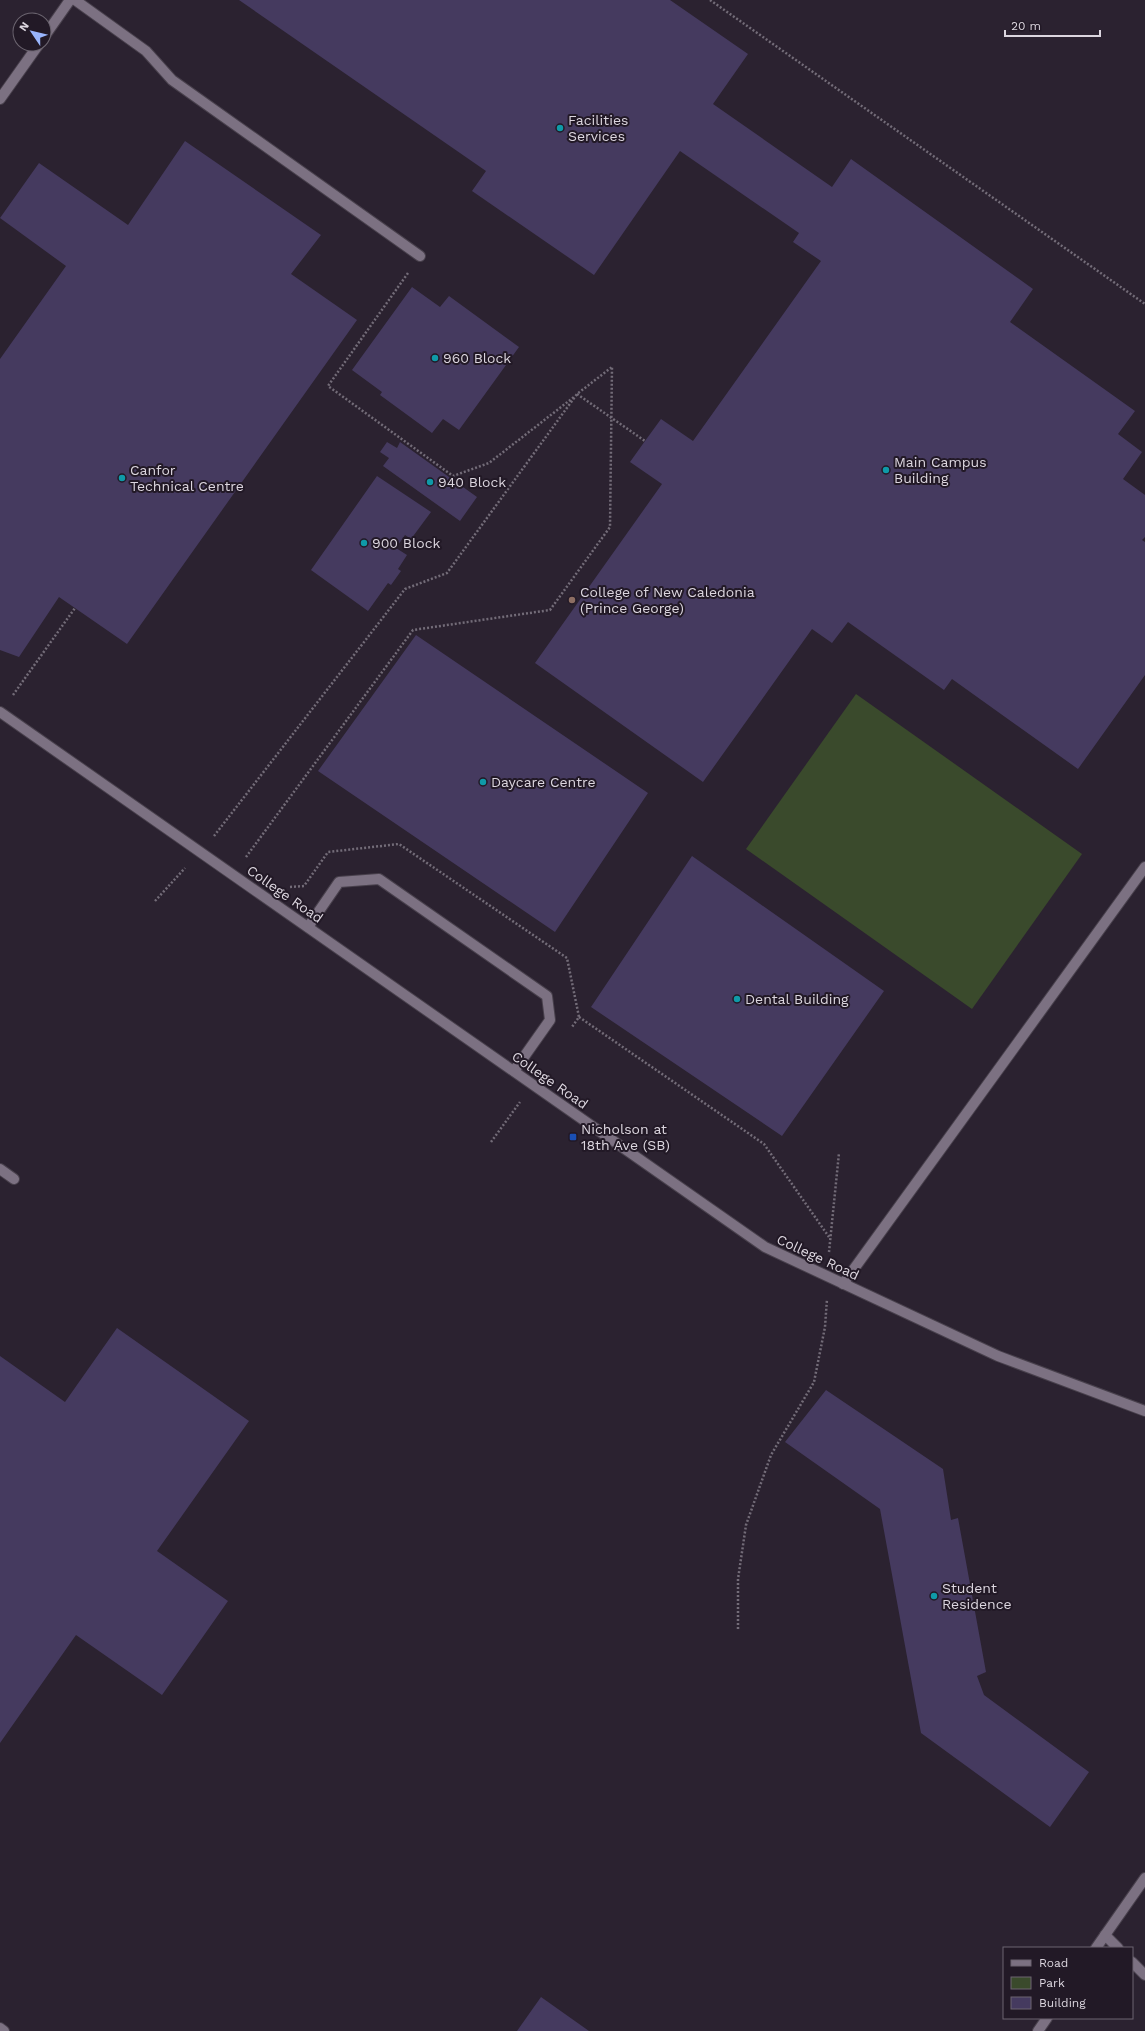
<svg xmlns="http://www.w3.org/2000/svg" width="1145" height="2031" viewBox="0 0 1145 2031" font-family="'Work Sans',sans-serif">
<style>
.green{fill:#3a4a2c}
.building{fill:#453a5f}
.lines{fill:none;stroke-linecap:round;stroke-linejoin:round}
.lane-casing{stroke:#48404c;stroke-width:12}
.street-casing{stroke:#48404c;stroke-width:12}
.secondary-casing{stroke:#48404c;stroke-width:12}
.path{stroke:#736c78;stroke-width:2.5;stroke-dasharray:2 2;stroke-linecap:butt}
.lane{stroke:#7c7182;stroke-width:10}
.street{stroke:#7c7182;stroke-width:10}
.secondary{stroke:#7c7182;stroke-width:10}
.path-bridge{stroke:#736c78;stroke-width:2.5;stroke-dasharray:2 2;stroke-linecap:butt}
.culture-dot{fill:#0f9aa8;stroke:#221926;stroke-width:1.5}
.education-dot{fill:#8d6e63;stroke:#221926;stroke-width:1.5}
.transit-dot{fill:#1a4fb4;stroke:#221926;stroke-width:1.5}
.labels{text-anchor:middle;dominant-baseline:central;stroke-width:4;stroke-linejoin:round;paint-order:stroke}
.poi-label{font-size:14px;fill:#dcd6df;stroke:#221926;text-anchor:start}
.street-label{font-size:14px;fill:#dcd6df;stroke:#221926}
</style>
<rect width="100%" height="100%" fill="#2b2230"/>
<path class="green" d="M856,694L1082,854L972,1009L746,849Z"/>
<path class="building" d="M239,0H670L748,54L713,104L832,187L851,159L1033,289L1010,322L1135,411L1118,434L1142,452L1123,479L1145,495V537L1142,540L1145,542V675L1078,769L952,679L944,690L848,622L832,643L812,629L703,782L535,663L662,484L630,462L645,441L661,419L693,441L821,261L793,242L799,233L680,151L594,275L472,191L486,171Z
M185,141L321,235L291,274L357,320L127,644L59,597L19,657L0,650V359L66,266L0,218L39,163L128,225Z
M412,287L440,307L449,296L519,347L459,430L443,419L432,433L380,395L382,392L352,370Z
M387,442L397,448L400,442L477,497L460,521L383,466L389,458L380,452Z
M377,476L431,512L411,539L405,535L396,548L407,555L398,569L401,571L391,585L388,583L368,611L311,570Z
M416,635L648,793L555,932L318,771Z
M692,856L884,991L782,1136L591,1007Z
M117,1328L249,1421L157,1551L228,1601L162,1695L76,1635L0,1743V1356L65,1402Z
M826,1390L943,1469L951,1520L958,1518L986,1672L977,1676L984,1695L1089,1772L1050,1827L921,1733L880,1509L785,1442Z
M541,1997L589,2031H517Z"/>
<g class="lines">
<g class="lane-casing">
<path id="lane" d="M75,0L146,51L172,80L420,256
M308,927L339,882L379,879L547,996L550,1020L514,1071
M843,1284L1145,867"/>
</g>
<g class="street-casing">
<path id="street" d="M44,37L70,0
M0,99L39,44
M0,712L765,1247L998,1356L1145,1411
M0,1169L14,1179
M1105,1935L1118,1948
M1132,1962L1145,1975
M0,2028L4,2031"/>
</g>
<g class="secondary-casing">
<path id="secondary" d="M1096,1948L1145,1878
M1038,2031L1047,2018"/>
</g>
<path class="path" d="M710,0L1145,304
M408,273L328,386L453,476L489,463L574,397
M13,695L75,608
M214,836L405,589L447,573L577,394L612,367
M246,857L413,630L550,610L610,527L612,367
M290,887L304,886L328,852L399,844L567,958L579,1017L572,1027
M155,901L185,868
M579,1017L764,1144L829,1237
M491,1142L520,1102
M829,1252L839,1153
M738,1629V1579L746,1525L771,1455L814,1382L825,1327L827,1299"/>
<use href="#lane" class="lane"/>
<use href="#street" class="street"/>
<use href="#secondary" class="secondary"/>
<path class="path-bridge" d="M577,394L645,441"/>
</g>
<g class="culture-dot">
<circle cx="560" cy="128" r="4"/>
<circle cx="435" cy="358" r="4"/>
<circle cx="886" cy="470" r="4"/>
<circle cx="122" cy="478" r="4"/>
<circle cx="430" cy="482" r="4"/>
<circle cx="364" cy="543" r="4"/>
<circle cx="483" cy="782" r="4"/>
<circle cx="737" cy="999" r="4"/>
<circle cx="934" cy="1596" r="4"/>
</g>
<circle class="education-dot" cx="572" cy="600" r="4"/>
<rect class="transit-dot" x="569" y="1133" width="8" height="8" rx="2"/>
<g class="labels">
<g class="poi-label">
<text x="568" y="120">Facilities<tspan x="568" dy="16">Services</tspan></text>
<text x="443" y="358">960 Block</text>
<text x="894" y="462">Main Campus<tspan x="894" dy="16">Building</tspan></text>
<text x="130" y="470">Canfor<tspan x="130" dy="16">Technical Centre</tspan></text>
<text x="438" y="482">940 Block</text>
<text x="372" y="543">900 Block</text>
<text x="580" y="592">College of New Caledonia<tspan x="580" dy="16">(Prince George)</tspan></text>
<text x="491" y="782">Daycare Centre</text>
<text x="745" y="999">Dental Building</text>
<text x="581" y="1129">Nicholson at<tspan x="581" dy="16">18th Ave (SB)</tspan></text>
<text x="942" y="1588">Student<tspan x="942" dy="16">Residence</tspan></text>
</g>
<g class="street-label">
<text transform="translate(285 894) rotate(35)">College Road</text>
<text transform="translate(550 1080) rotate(35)">College Road</text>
<text transform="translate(818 1257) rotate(25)">College Road</text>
</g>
</g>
<rect x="1003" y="1947" width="130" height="72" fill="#221926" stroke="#6c6570"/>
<rect x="1011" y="1960" width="20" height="6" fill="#7c7182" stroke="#6c6570"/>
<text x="1039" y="1967" font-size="12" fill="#dcd6df">Road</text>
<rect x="1011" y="1977" width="20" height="12" fill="#3a4a2c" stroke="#6c6570"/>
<text x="1039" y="1987" font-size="12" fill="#dcd6df">Park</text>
<rect x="1011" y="1997" width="20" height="12" fill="#453a5f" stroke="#6c6570"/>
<text x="1039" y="2007" font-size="12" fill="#dcd6df">Building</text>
<g transform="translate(32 32) rotate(305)"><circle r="19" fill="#221926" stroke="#6c6570"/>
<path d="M0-3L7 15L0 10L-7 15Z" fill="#99b5fd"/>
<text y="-6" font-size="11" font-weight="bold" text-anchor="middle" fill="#dcd6df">N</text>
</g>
<path d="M1005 30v6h95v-6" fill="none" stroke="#dcd6df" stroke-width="2"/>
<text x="1011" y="30" font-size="12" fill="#dcd6df" stroke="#221926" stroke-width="3" paint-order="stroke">20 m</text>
</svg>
